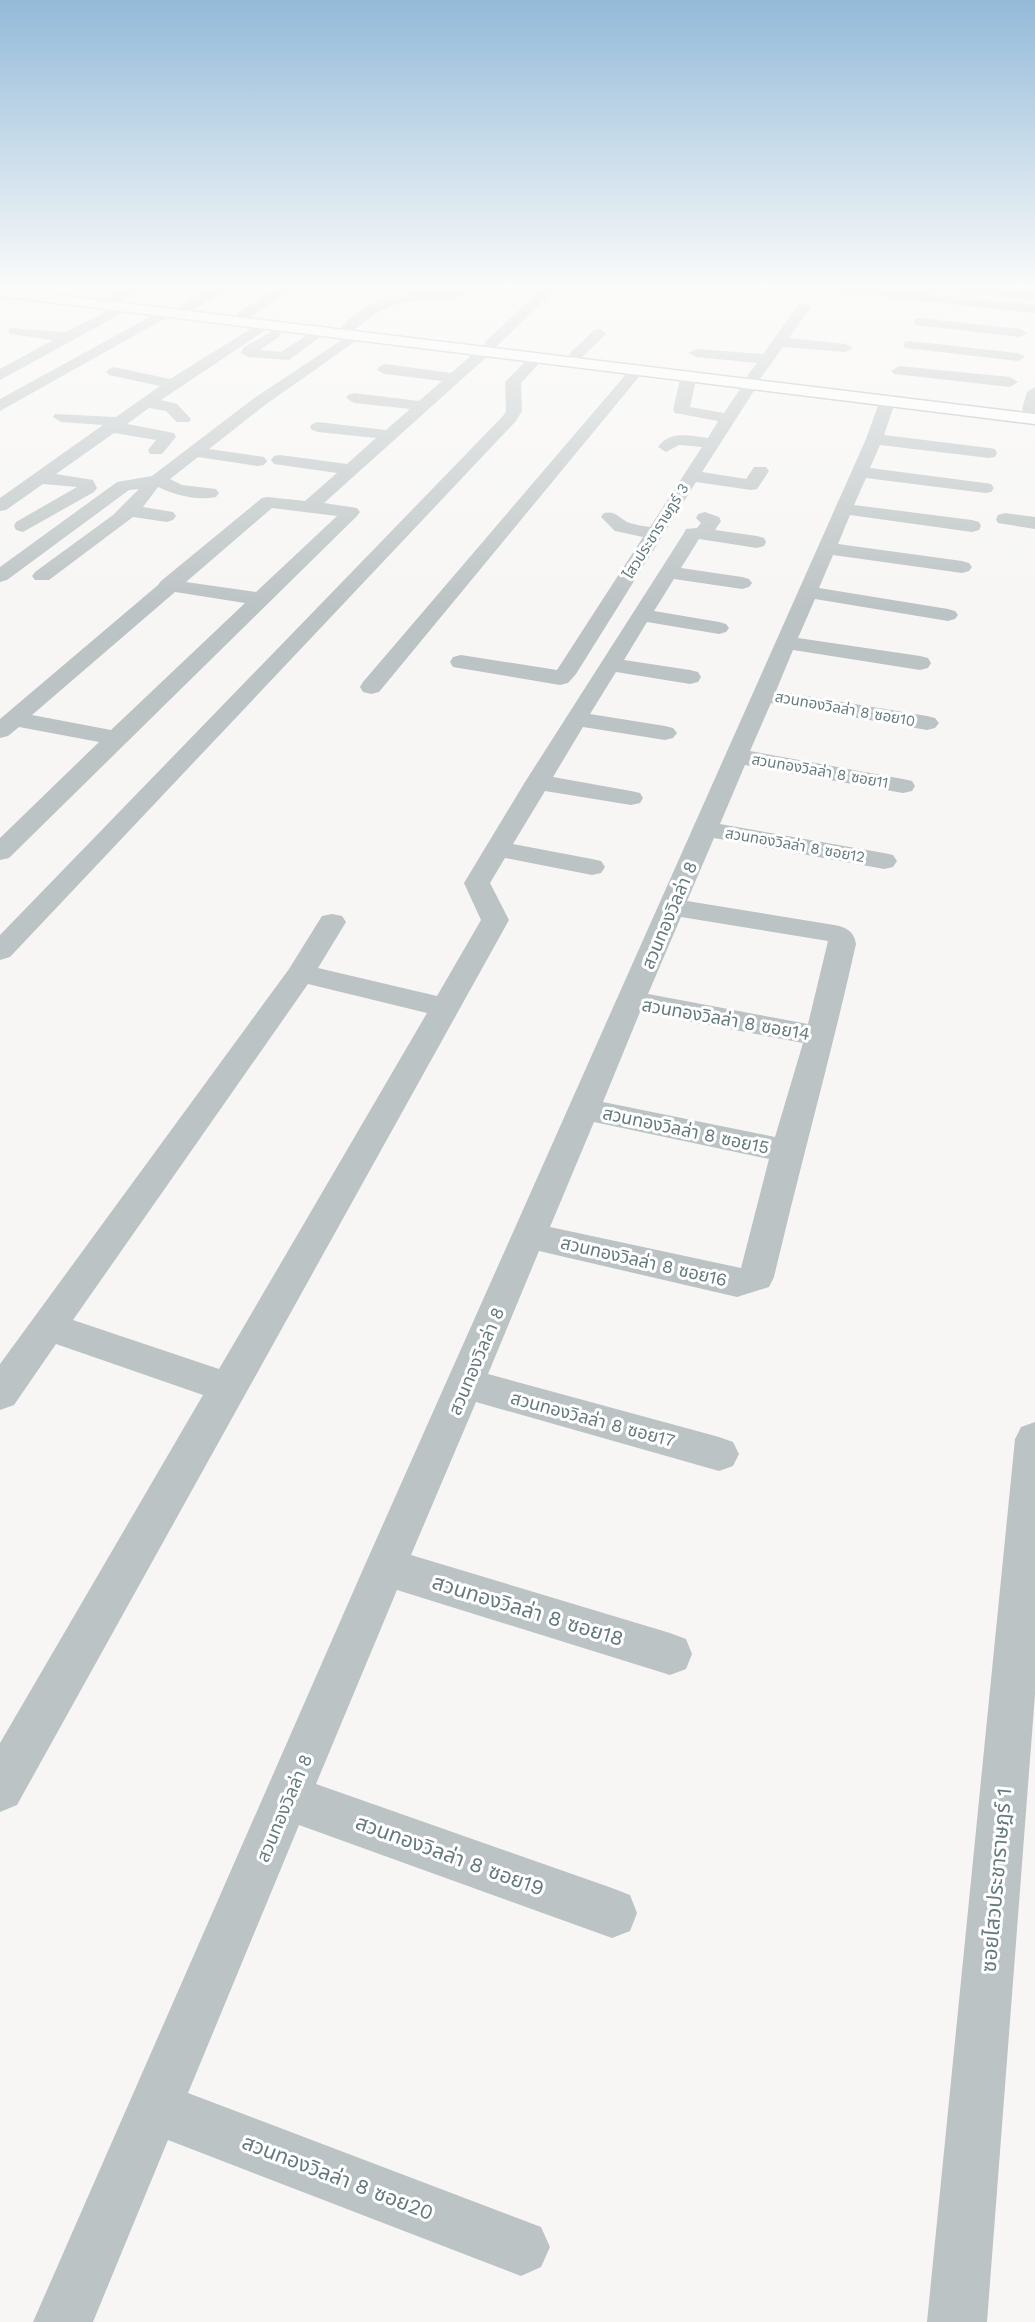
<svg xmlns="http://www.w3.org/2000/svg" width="1035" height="2322" viewBox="0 0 1035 2322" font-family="'Work Sans','Noto Sans Thai',sans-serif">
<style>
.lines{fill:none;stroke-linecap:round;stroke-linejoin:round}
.canal{fill:#b4c3c3;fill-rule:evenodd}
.major-casing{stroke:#b0b7b9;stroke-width:3}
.minor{fill:#bcc3c4;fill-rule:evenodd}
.major{fill:#fff;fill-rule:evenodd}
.labels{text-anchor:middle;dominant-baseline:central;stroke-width:6;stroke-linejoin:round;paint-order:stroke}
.far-street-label{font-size:15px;fill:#657a7d;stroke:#fff}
.street-label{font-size:18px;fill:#657a7d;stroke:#fff}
.near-street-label{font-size:21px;fill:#657a7d;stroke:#fff}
</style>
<rect width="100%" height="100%" fill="#f7f6f5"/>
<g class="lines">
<path class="canal" d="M782,283H826L1035,305V313L788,287Z"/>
<g class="major-casing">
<path id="major" d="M0,288L1035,414V424L0,296Z"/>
</g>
<path class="minor" d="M134,283H150L117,303L112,304L105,300Z
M218,283H234L191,312H181L179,309L181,306Z
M285,283H300L248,319H238L236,316L238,313Z
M548,283H562L496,347L490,348L492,351L490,354L324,503L357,508L360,512L357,516L9,858L0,860V838L99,742L19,727L8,736L0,738V719L158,585L161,581L262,498L268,497L305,501L337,473L274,464L271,460L274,456L280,455L347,464L376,438L318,432L312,430L310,427L312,424L318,422L386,430L410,409L354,403L346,398L348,395L354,393L419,401L442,381L385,374L380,372L377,369L380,366L385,364L451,373L480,348L486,347L484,344L486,341ZM272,508L337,516L256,592L186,582ZM175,592L245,603L111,730L32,715Z
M895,283H945L1035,292V300L901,287Z
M459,290L466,294L464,297L418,300L393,305L376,313L353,331L348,332L341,328C370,292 417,293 459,290Z
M123,303L128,304L130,307L128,310L0,380V369L53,340L10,334L8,331L10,328L66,332Z
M804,303L811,307L789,338L846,344L853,348L846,352L783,347L760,379L757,380L759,383L702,472L746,479L754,467H766L769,471L757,489L751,490L696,482L576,674L568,683L560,685L453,667L450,662L453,657L461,655L557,670L643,537L615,531L601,517L604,513C617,510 619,519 630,523C636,525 643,526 650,527L702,447L679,445L666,452L658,447C670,430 690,436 708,438L718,421L675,413L673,410L681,375L689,370L697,375L690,407L724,413L746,380L749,379L747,376L757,363L696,357L689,353L696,349L763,354L799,304Z
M166,308L173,312L171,315L0,411V399Z
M920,318L1020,329L1027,333L1020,337L915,325L913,322L915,319Z
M265,320L272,324L270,327L161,400L177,404L191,419L189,422H177L166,411L149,408L127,424L174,433L176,437L162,454H150L148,450L156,440L114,433L56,474L93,480L97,488L94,492L23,532L16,530L14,526L16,522L77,487L43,484L6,510L0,511V498L103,425L61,422L53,417L55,414L116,417L160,386L109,375L106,372L109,369L114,367L170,379Z
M319,327L326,331L324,334L289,360L248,357L241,353L243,348L274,330L281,334L279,337L260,350L281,352Z
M599,329L606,333L604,336L581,358H571L569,355L571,352L594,330Z
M355,331L362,335L360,338L265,405L209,449L264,457L267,461L264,465L258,466L198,457L170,479L182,485L216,489L219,493L216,497C197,501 175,495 158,487L143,507L173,512L176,516L173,520L167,522L133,517L49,580H35L32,576L35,572L113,515L139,489L129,490L7,580L0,582V567L117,482L152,476L253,399Z
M910,341L1018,353L1025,357L1018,361L905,348L903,345L905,342Z
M538,353L545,357L521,383L522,411L516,421L10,957L0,960V935L503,416L506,411L505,382L533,354Z
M638,364L646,369L643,372L379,692L371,694L363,692L360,687L363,682L633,366Z
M899,366L1010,377L1018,382L1010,387L894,374L891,371Z
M1035,387V413L1024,412L1022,409L1027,392Z
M888,395L896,400L884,435L989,448L995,449L997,453L995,457L989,458L880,445L870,468L985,483L991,484L994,488L991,492L985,493L866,478L854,505L972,520L979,522L981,526L979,530L972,532L850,515L838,544L962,561L969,563L972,567L969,571L962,573L833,555L819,588L948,609L955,611L958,615L955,619L948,621L815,599L798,638L920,656L928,658L931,663L928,668L920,670L793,650L776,691L927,716L935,718L939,723L935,728L927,730L771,703L750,751L903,779L912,781L915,786L912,791L903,793L745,765L720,824L884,853L893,855L897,861L893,867L884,869L714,838L687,901L834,925C846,927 854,931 856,944C831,1056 800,1166 774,1277L769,1287L737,1297L539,1251L488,1374L719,1437L733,1442L739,1454L733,1466L719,1471L476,1402L411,1555L670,1633L686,1639L692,1654L686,1669L670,1675L397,1590L316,1784L612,1888L630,1895L637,1913L630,1931L612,1938L299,1825L188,2093L541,2227L550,2247L541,2267L521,2276L168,2140L93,2322H33L364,1567L866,439L880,400ZM681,917L828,941L808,1024L648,994ZM640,1012L803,1043L775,1137L603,1102ZM594,1122L769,1159L741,1268L550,1227Z
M705,512L719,517L721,521L715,530L757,536L764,538L766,542L764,546L757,548L699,539L681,568L742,577L749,579L752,583L749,587L742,589L674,579L654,611L719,622L726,624L729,628L726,632L719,634L647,622L624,660L690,670L698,672L701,677L698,682L690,684L616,672L590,714L665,726L673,728L677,733L673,738L665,740L583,727L553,777L631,791L640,793L643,798L640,803L631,805L545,791L513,844L592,859L601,861L605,867L601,873L592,875L505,858L490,883L509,920L17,1805L0,1812V1743L203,1395L56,1344L14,1405L0,1410V1364L289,969L322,916L332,914L342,916L346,922L318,968L437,996L481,920L464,883L525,782L684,533L686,529L697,528L701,523L696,518L698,514ZM308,984L427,1013L219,1369L73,1320Z
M1005,513L1035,517V529L998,523L996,519L998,515Z
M1035,1422V1694L987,2322H927L1015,1439L1021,1427Z"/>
<use href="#major" class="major"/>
</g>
<linearGradient id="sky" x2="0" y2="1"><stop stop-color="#93bad9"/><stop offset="0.47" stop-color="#fbfbfa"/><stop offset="1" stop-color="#fbfbfa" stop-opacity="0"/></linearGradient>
<rect width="1035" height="608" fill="url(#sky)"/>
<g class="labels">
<g class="far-street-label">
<text transform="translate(656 531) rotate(-58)">ไสวประชาราษฎร์ 3</text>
<text transform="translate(845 709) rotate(10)">สวนทองวิลล่า 8 ซอย10</text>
<text transform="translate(820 771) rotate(10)">สวนทองวิลล่า 8 ซอย11</text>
<text transform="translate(795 845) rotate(10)">สวนทองวิลล่า 8 ซอย12</text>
</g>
<g class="street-label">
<text transform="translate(669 915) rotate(-67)">สวนทองวิลล่า 8</text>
<text transform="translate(726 1019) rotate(10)">สวนทองวิลล่า 8 ซอย14</text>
<text transform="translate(686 1130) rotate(12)">สวนทองวิลล่า 8 ซอย15</text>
<text transform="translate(644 1261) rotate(13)">สวนทองวิลล่า 8 ซอย16</text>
<text transform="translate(476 1361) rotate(-67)">สวนทองวิลล่า 8</text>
<text transform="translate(593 1419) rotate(15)">สวนทองวิลล่า 8 ซอย17</text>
<text transform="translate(284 1808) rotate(-67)">สวนทองวิลล่า 8</text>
</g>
<g class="near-street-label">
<text transform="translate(528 1610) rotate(17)">สวนทองวิลล่า 8 ซอย18</text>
<text transform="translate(450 1855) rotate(20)">สวนทองวิลล่า 8 ซอย19</text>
<text transform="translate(996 1880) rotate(-85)">ซอยไสวประชาราษฎร์ 1</text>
<text transform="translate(338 2177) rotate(21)">สวนทองวิลล่า 8 ซอย20</text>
</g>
</g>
</svg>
